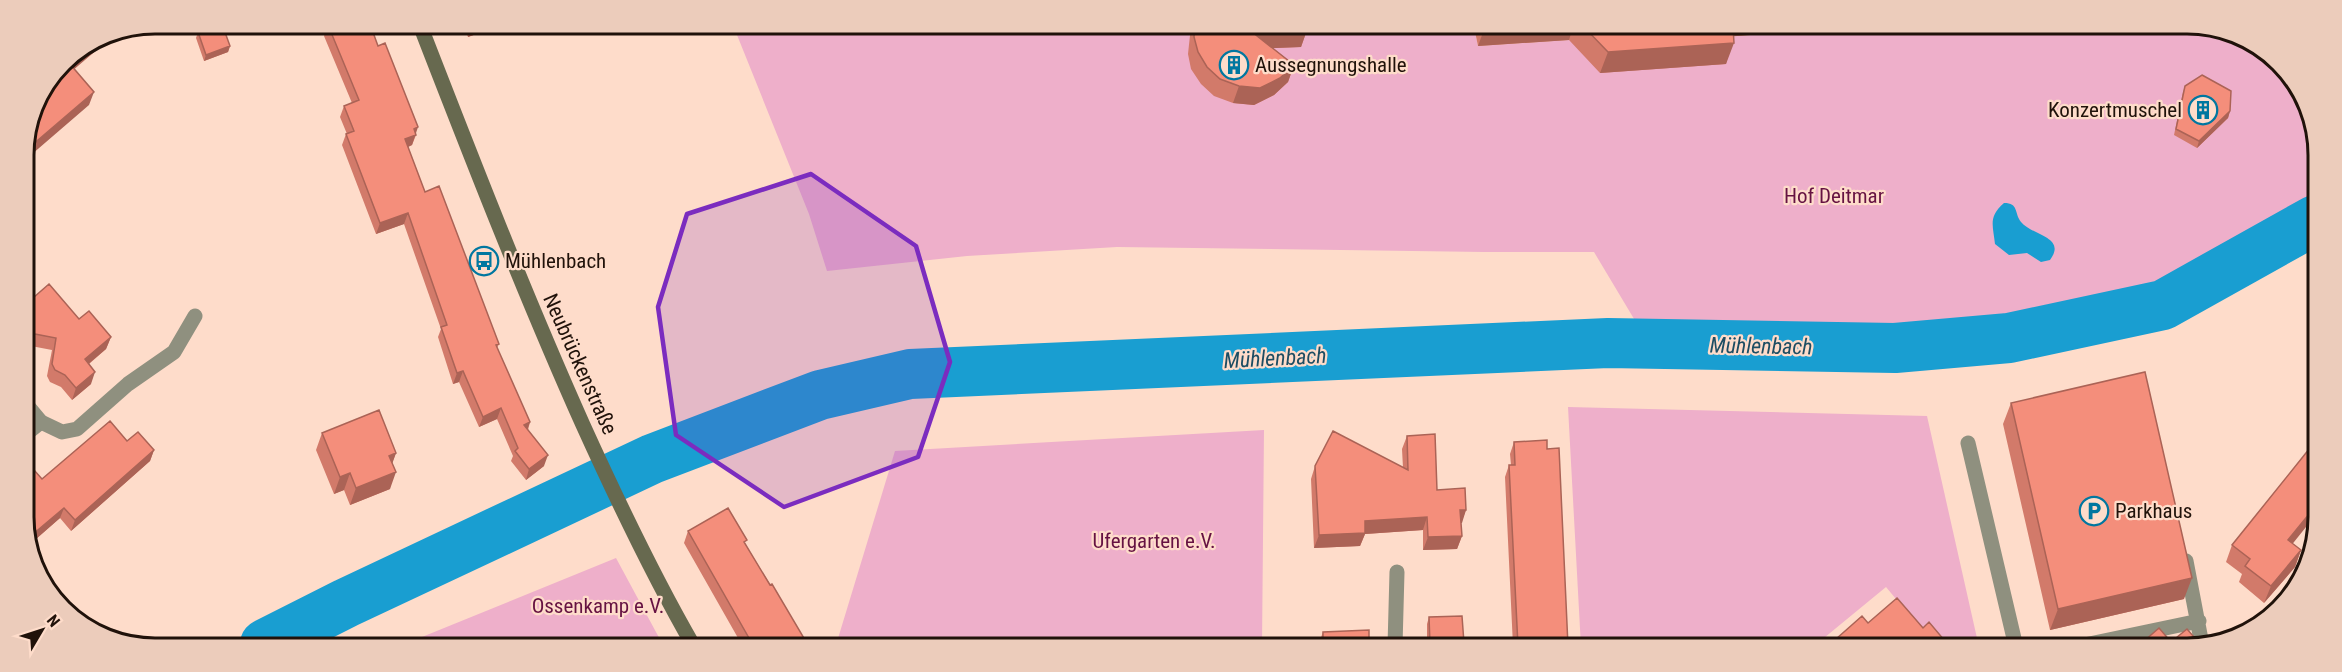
<svg xmlns="http://www.w3.org/2000/svg" width="2342" height="672" viewBox="0 0 2342 672" font-family="'Roboto Condensed',sans-serif">
<style>
.green{fill:#eeafca}
.water{fill:#199ed1}
.lines{fill:none;stroke-linecap:round;stroke-linejoin:round}
.river{stroke:#199ed1;stroke-width:50}
.lane{stroke:#8f907f;stroke-width:15}
.street{stroke:#8f907f;stroke-width:15}
.secondary{stroke:#67694f;stroke-width:15}
.wall{fill:#d27a6a}
.shaded-wall{fill:#ab6356}
.building{fill:#f48e7b;stroke:#ab6356;stroke-width:1.5}
.marked{fill:#7b2cbf;fill-opacity:0.2;stroke:#7b2cbf;stroke-width:4.5;stroke-linejoin:round}
.labels{text-anchor:middle;dominant-baseline:central;stroke-width:4.5;stroke-linejoin:round;paint-order:stroke}
.poi-label{font-size:21px;fill:#20120a;stroke:#fedcca;text-anchor:start}
.park-label{font-size:21px;fill:#661242;stroke:#fedcca}
.street-label{font-size:21px;fill:#20120a;stroke:#fedcca}
.water-label{font-size:22px;font-style:italic;fill:#1d4d63;stroke:#fedcca}
.rim{fill:none;stroke:#20120a;stroke-width:3}
</style>
<rect width="100%" height="100%" fill="#fedcca"/>
<path class="green" d="M767,25L1474,27L1478,46L1569,40L1724,37L1790,32V27L2220,28L2280,63L2316,130L2315,249L2163,305L1982,358L1664,369L1594,252H1484L1117,247L967,256L827,271L809,214L735,30Z
M1568,407L1927,416L1979,647H1936L1886,587L1813,647H1581Z
M1264,430L1262,646L836,645L895,451Z
M616,558L663,645L408,644L417,639Z"/>
<path class="water" d="M2004,203C2019,203 2014,213 2021,222C2033,236 2067,237 2050,260L2041,262L2027,253L2009,255L1995,244C1993,225 1988,217 2004,203Z"/>
<g class="lines">
<path class="river" d="M265,644L346,603L652,459L820,395L910,374L1608,343L1895,348L2009,338L2163,305L2315,220"/>
<path class="lane" d="M26,434L41,422
M1968,443L2016,647
M2186,561L2202,645
M2075,647L2199,621"/>
<path class="street" d="M26,404L41,422L62,432L77,429L128,384L174,352L195,316
M1395,646L1397,572"/>
<path class="secondary" d="M420,25C472,159 524,293 583,425C617,500 652,574 693,645"/>
</g>
<path class="wall" d="M328,25L378,46L416,135L412,145L408,147L425,192L499,344L497,348L530,422L528,430L544,466L526,480L511,461L513,456L497,419L479,427L459,382L453,384L438,337L441,329L404,224L376,234L342,145L346,134H347L340,117L344,106L352,103L324,36Z
M463,25H501L468,37Z
M1191,26H1305L1307,30L1301,47L1273,48L1294,65L1288,82L1274,95L1254,105L1233,103L1214,96L1201,84L1191,69L1188,54Z
M1474,27H1792L1791,32L1733,36L1726,64L1600,73L1569,40L1478,46Z
M198,32L230,46L228,52L204,61L196,38Z
M2185,86L2230,111L2228,118L2197,148L2174,135L2183,92Z
M25,313L79,319L111,337L106,349L89,364L91,384L72,400L61,387L50,382L47,376L52,350L31,346L25,343Z
M2011,403L2184,599L2050,630L2003,424Z
M322,433L396,453L392,463L390,489L350,505L344,490L334,494L316,450Z
M1407,436L1437,490L1466,510L1461,523L1462,536L1457,549L1423,550V530L1365,534L1360,546L1314,548L1311,479L1315,466L1403,468L1402,449Z
M127,441L154,450L150,461L71,531L60,518L28,546L26,542L42,479Z
M1514,442L1547,449L1568,646H1513L1505,477L1509,465H1511L1510,454Z
M688,531L745,544L808,645H742L684,543Z
M2292,543L2301,550L2295,567L2264,603L2239,582L2242,574L2226,562L2232,545Z
M1429,617L1462,646H1427V624Z
M1323,632L1369,646H1319V643Z"/>
<path class="shaded-wall" d="M472,25H501L468,37Z
M1485,27H1573L1569,40L1478,46Z
M1728,27H1792L1791,32L1724,37Z
M1307,30L1301,47L1246,49L1252,32Z
M119,31L65,77L70,64L105,34Z
M1734,43L1726,64L1600,73L1608,52Z
M230,46L228,52L204,61L206,55Z
M1294,65L1288,82L1274,95L1254,105L1233,103L1239,86Z
M94,92L89,105L24,161V152Z
M2230,111L2228,118L2197,148L2199,141Z
M418,127L412,145L401,150L405,139L414,129Z
M408,213L404,224L376,234L380,223Z
M111,337L106,349L80,371L85,359Z
M463,371L459,382L453,384L457,373Z
M95,372L91,384L72,400L76,388Z
M501,408L497,419L479,427L483,417Z
M530,422L526,433L524,425Z
M154,450L150,461L71,531L75,520Z
M396,453L390,470L389,456Z
M548,455L544,466L526,480L529,469Z
M396,472L390,489L350,505L356,488Z
M350,473L344,490L334,494L340,477Z
M64,508L60,518L28,546L26,540Z
M2314,508V517L2282,557L2288,540Z
M1460,510H1466L1462,523H1456Z
M1427,517L1423,530L1365,534L1360,546L1314,548L1319,535L1365,521Z
M1462,536L1457,549L1423,550L1428,537Z
M2301,550L2295,567L2264,603L2271,586Z
M2192,578L2184,599L2050,630L2058,609Z
M1464,643L1462,646H1429L1430,644Z"/>
<path class="building" d="M220,24H222L230,46L206,55L198,32Z
M329,24H370L378,46L385,43L418,127L414,129L416,135L405,139L425,192L439,186L499,344L496,345L530,422L524,425L548,455L529,469L515,451L518,448L501,408L483,417L463,371L457,373L441,327L447,325L408,213L380,223L346,134L354,131L344,106L359,100L328,25Z
M1195,26H1305L1307,30L1252,32L1294,65L1280,78L1260,88L1239,86L1220,79L1207,67L1198,52L1194,37Z
M1584,27H1733L1734,43L1608,52Z
M105,34L70,64L94,92L24,152V147L37,97L63,62Z
M2202,75L2231,91L2230,111L2199,141L2176,129L2185,86Z
M49,284L79,319L89,311L111,337L85,359L95,372L76,388L65,375L55,370L52,364L56,338L35,334L28,330L25,324V313L33,298Z
M2145,372L2192,578L2058,609L2011,403Z
M379,410L396,453L389,456L396,472L356,488L350,473L340,477L322,433Z
M110,421L127,441L138,432L154,450L75,520L64,508L26,540V461L42,479Z
M1333,431L1408,470L1407,436L1435,434L1437,490L1465,488L1466,510H1460L1462,536L1428,537L1427,517L1365,521V533L1319,535L1315,466Z
M1547,440V449L1559,448L1568,646H1518L1509,465H1515L1514,442Z
M2314,443V508L2288,540L2301,550L2271,586L2245,566L2250,559L2232,545Z
M728,508L747,540L744,542L770,585L772,584L808,645H753L688,531Z
M1897,598L1923,628L1929,622L1950,647H1827L1862,616L1868,623Z
M1462,616L1464,643L1430,644L1429,617Z
M2159,628L2171,642L2187,629L2201,645L2195,648H2136Z
M1369,630V646H1323V632Z
M635,638L639,645H626Z"/>
<path class="marked" d="M811,174L916,246L950,362L918,457L784,507L676,435L658,307L687,214Z"/>
<defs>
<g id="building-ring" transform="scale(1.5)"><circle r="9.5" fill="#fedcca" stroke="#0077a0" stroke-width="1.5"/><path d="M-4-6H4V6H1V3H-1V6H-4ZM-2.5-4.3h1.7v1.8h-1.7ZM.8-4.3h1.7v1.8H.8ZM-2.5-1h1.7V.8h-1.7ZM.8-1h1.7V.8H.8Z" fill="#0077a0"/></g>
<g id="bus-ring" transform="scale(1.5)"><circle r="9.5" fill="#fedcca" stroke="#0077a0" stroke-width="1.5"/><path d="M-5-6H5V4H4V6H2V4H-2V6H-4V4H-5ZM-3.5-4V0h7V-4ZM-3.5 1.2v1.5H-2V1.2ZM2 1.2v1.5H3.5V1.2Z" fill="#0077a0"/></g>
<g id="parking-ring" transform="scale(1.5)"><circle r="9.5" fill="#fedcca" stroke="#0077a0" stroke-width="1.5"/><path d="M-3.5-5.5H1a3.5 3.5 0 0 1 0 7H-1V5.5H-3.5ZM-1-3.4V-.6H.8a1.4 1.4 0 0 0 0-2.8Z" fill="#0077a0"/></g>
</defs>
<g fill-rule="evenodd">
<use href="#building-ring" x="1234" y="65"/>
<use href="#building-ring" x="2203" y="110"/>
<use href="#bus-ring" x="484" y="261"/>
<use href="#parking-ring" x="2094" y="511"/>
</g>
<g class="labels">
<g class="poi-label">
<text x="1255" y="65">Aussegnungshalle</text>
<text x="2182" y="110" text-anchor="end">Konzertmuschel</text>
<text x="505" y="261">Mühlenbach</text>
<text x="2115" y="511">Parkhaus</text>
</g>
<g class="park-label">
<text x="1834" y="196">Hof Deitmar</text>
<text x="1154" y="541">Ufergarten e.V.</text>
<text x="598" y="606">Ossenkamp e.V.</text>
</g>
<g class="street-label">
<text transform="translate(580 364) rotate(66)">Neubrückenstraße</text>
</g>
<g class="water-label">
<text transform="translate(1761 346) rotate(1)">Mühlenbach</text>
<text transform="translate(1275 358) rotate(-3)">Mühlenbach</text>
</g>
</g>
<path d="M0 0H2342V672H0ZM155 34H2187A121 121 0 0 1 2308 155V517A121 121 0 0 1 2187 638H155A121 121 0 0 1 34 517V155A121 121 0 0 1 155 34Z" fill="#ecccbb" fill-rule="evenodd"/>
<path class="rim" d="M155 34H2187A121 121 0 0 1 2308 155V517A121 121 0 0 1 2187 638H155A121 121 0 0 1 34 517V155A121 121 0 0 1 155 34Z"/>
<g transform="translate(42 630) rotate(51)" stroke="#fedcca" stroke-width="4.5" paint-order="stroke">
<path d="M0-4.5L10 22L0 15L-10 22Z" fill="#20120a"/>
<text y="-9" font-size="16" font-weight="bold" text-anchor="middle" fill="#20120a">N</text>
</g>
</svg>
